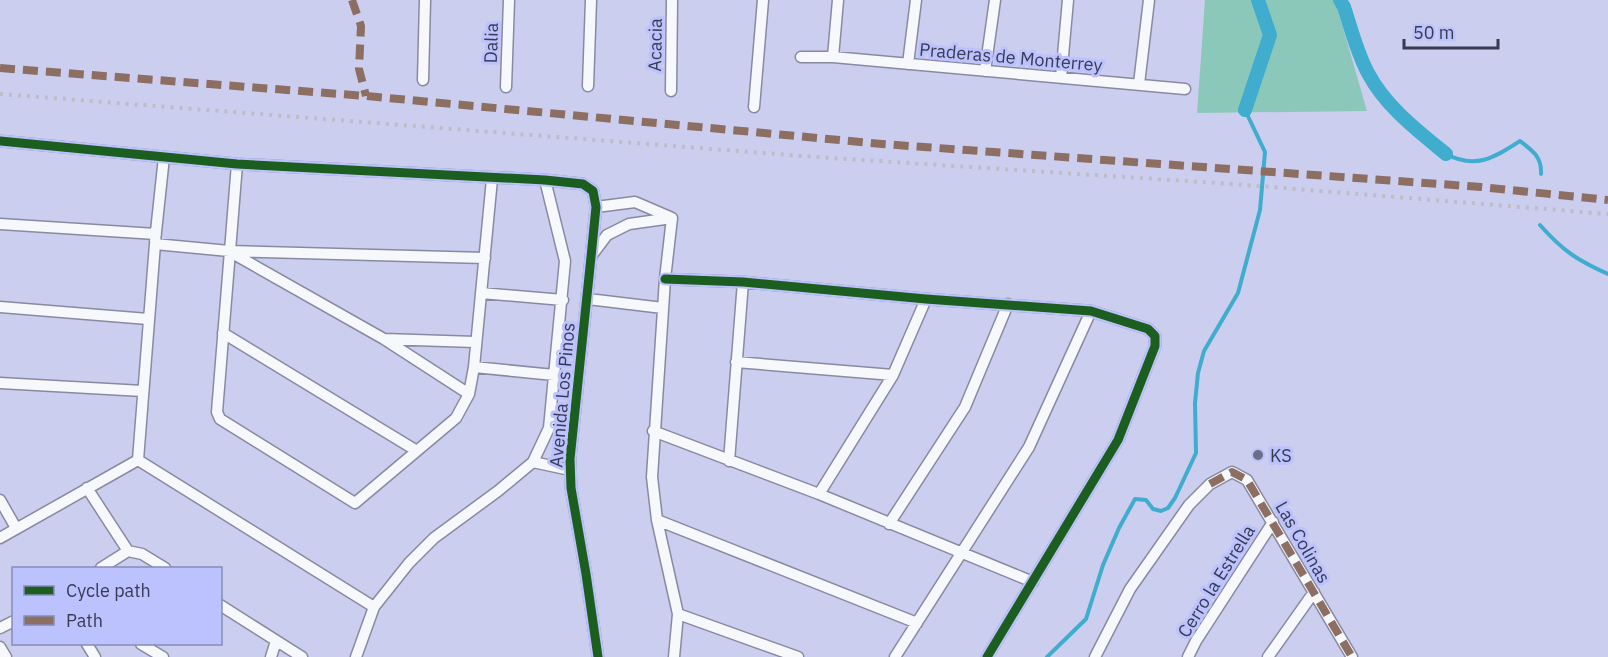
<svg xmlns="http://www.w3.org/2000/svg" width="1608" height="657" viewBox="0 0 1608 657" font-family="'IBM Plex Sans',sans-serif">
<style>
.green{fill:#8cc8ba}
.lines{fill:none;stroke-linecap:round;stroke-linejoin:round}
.stream{stroke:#40adce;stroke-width:4}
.canal{stroke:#40adce;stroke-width:14}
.street-casing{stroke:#888aa2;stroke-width:13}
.street{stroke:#f7f8fc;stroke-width:10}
.rail{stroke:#bcbdc5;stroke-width:4;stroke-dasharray:3 6;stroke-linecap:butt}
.quiet{stroke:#8d6e63;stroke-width:8;stroke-dasharray:15 8;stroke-linecap:butt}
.cycleway-casing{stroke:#bcc2fd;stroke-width:13}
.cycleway{stroke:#1b5e20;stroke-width:9}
.poi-dot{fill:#6b6e89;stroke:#bcc2fd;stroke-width:2}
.labels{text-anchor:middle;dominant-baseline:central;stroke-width:6;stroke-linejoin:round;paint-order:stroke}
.street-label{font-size:18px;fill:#373a52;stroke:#bcc2fd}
.poi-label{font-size:18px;fill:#373a52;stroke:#bcc2fd;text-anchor:start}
</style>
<rect width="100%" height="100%" fill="#cbceee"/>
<path class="green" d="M1205,0H1335L1367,111L1197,113Z"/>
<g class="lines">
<path class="stream" d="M1446,154C1476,170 1495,157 1520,141C1533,151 1542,157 1541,174
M1540,225C1563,251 1577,260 1608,274
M1047,657L1086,619L1103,565L1119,528L1135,499L1146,500L1153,509L1161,511L1168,508L1175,498L1196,453L1195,403L1198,373L1204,351L1238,293L1260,210L1265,152L1245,110"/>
<path class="canal" d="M1340,0L1344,7C1351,28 1357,53 1368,73C1385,106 1418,131 1446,154
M1245,110L1270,35L1258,0"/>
<g class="street-casing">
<path id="street" d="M801,57H833L1185,89
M833,57L838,0
M908,64L916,0
M985,71L995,0
M1061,78L1068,0
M423,80L425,0
M1139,84L1149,0
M588,86L591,0
M506,87L509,0
M671,91L672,0
M754,107L763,0
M0,141L237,164L545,180L583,184L593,191L596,207L591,257L570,459L571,488L586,574L598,657
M237,164L217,412L220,419L355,503L456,418L469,394L474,367L492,179
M596,207L635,202L670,217
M672,218L665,279L652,477L657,520L678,614L674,657
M0,224L156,234
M155,241L164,157
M232,253L384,339L469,394
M592,255L607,235L629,224L672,218
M665,279L743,282L926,299L1091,311L1148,329L1155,336V346L1118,440L987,657
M481,293L563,300
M588,299L663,308
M0,307L148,319
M223,333L417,451
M384,339L475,342
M736,362L893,375
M474,367L554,375
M0,383L143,391
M653,431L819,494L1033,582
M138,460L155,244L229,251L485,258
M138,460L374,607
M729,461L743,282
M533,462L570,470
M87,488L128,551L142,554L165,568
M819,494L893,375L926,299
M0,500L16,528
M657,520L917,623
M889,524L965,407L1008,304
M0,538L138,460
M101,568L128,551
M220,605L302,657
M678,614L798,657
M0,628L14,621
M87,644L95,657
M141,644L163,657
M0,647L6,657
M271,657L276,641
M356,657L374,607L409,563L434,538L498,491L533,462L549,428L565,261L545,180
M895,657L1029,447L1091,311
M1095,657L1130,589L1189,505L1210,484L1232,472L1247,480L1352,657
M1188,657L1196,641L1273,522
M1268,657L1314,592"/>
</g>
<use href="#street" class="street"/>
<path class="rail" d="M0,94L816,157L1233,184L1608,214"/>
<path class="quiet" d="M352,0L361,26L359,69L366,96
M0,68L366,96L882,144L1481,187L1608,200
M1210,484L1232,472L1247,480L1352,657"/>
<g class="cycleway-casing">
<path id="cycleway" d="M0,141L237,164L545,180L583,184L593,191L596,207L591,257L570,459L571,488L586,574L598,657
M665,279L743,282L926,299L1091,311L1148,329L1155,336V346L1118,440L987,657"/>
</g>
<use href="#cycleway" class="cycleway"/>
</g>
<circle class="poi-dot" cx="1258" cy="455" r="6"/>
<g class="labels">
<g class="street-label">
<text transform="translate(491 43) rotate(-88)">Dalia</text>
<text transform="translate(655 45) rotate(-89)">Acacia</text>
<text transform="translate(1011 57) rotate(5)">Praderas de Monterrey</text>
<text transform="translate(562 395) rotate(-85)">Avenida Los Pinos</text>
<text transform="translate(1303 542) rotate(60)">Las Colinas</text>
<text transform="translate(1216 581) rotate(-58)">Cerro la Estrella</text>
</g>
<g class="poi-label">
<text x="1270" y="455">KS</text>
</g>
</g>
<rect x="12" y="567" width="210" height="78" fill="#bcc2fd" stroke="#878cb9" stroke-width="1.5"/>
<rect x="24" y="586" width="30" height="9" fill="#1b5e20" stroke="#878cb9" stroke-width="1.5"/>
<text x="66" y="597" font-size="18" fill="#373a52">Cycle path</text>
<rect x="24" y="616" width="30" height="9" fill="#8d6e63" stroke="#878cb9" stroke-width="1.5"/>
<text x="66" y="627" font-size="18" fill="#373a52">Path</text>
<path d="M1404 39v9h94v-9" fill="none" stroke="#373a52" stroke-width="3"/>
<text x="1413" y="39" font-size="18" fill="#373a52" stroke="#bcc2fd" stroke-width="4.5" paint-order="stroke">50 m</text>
</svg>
